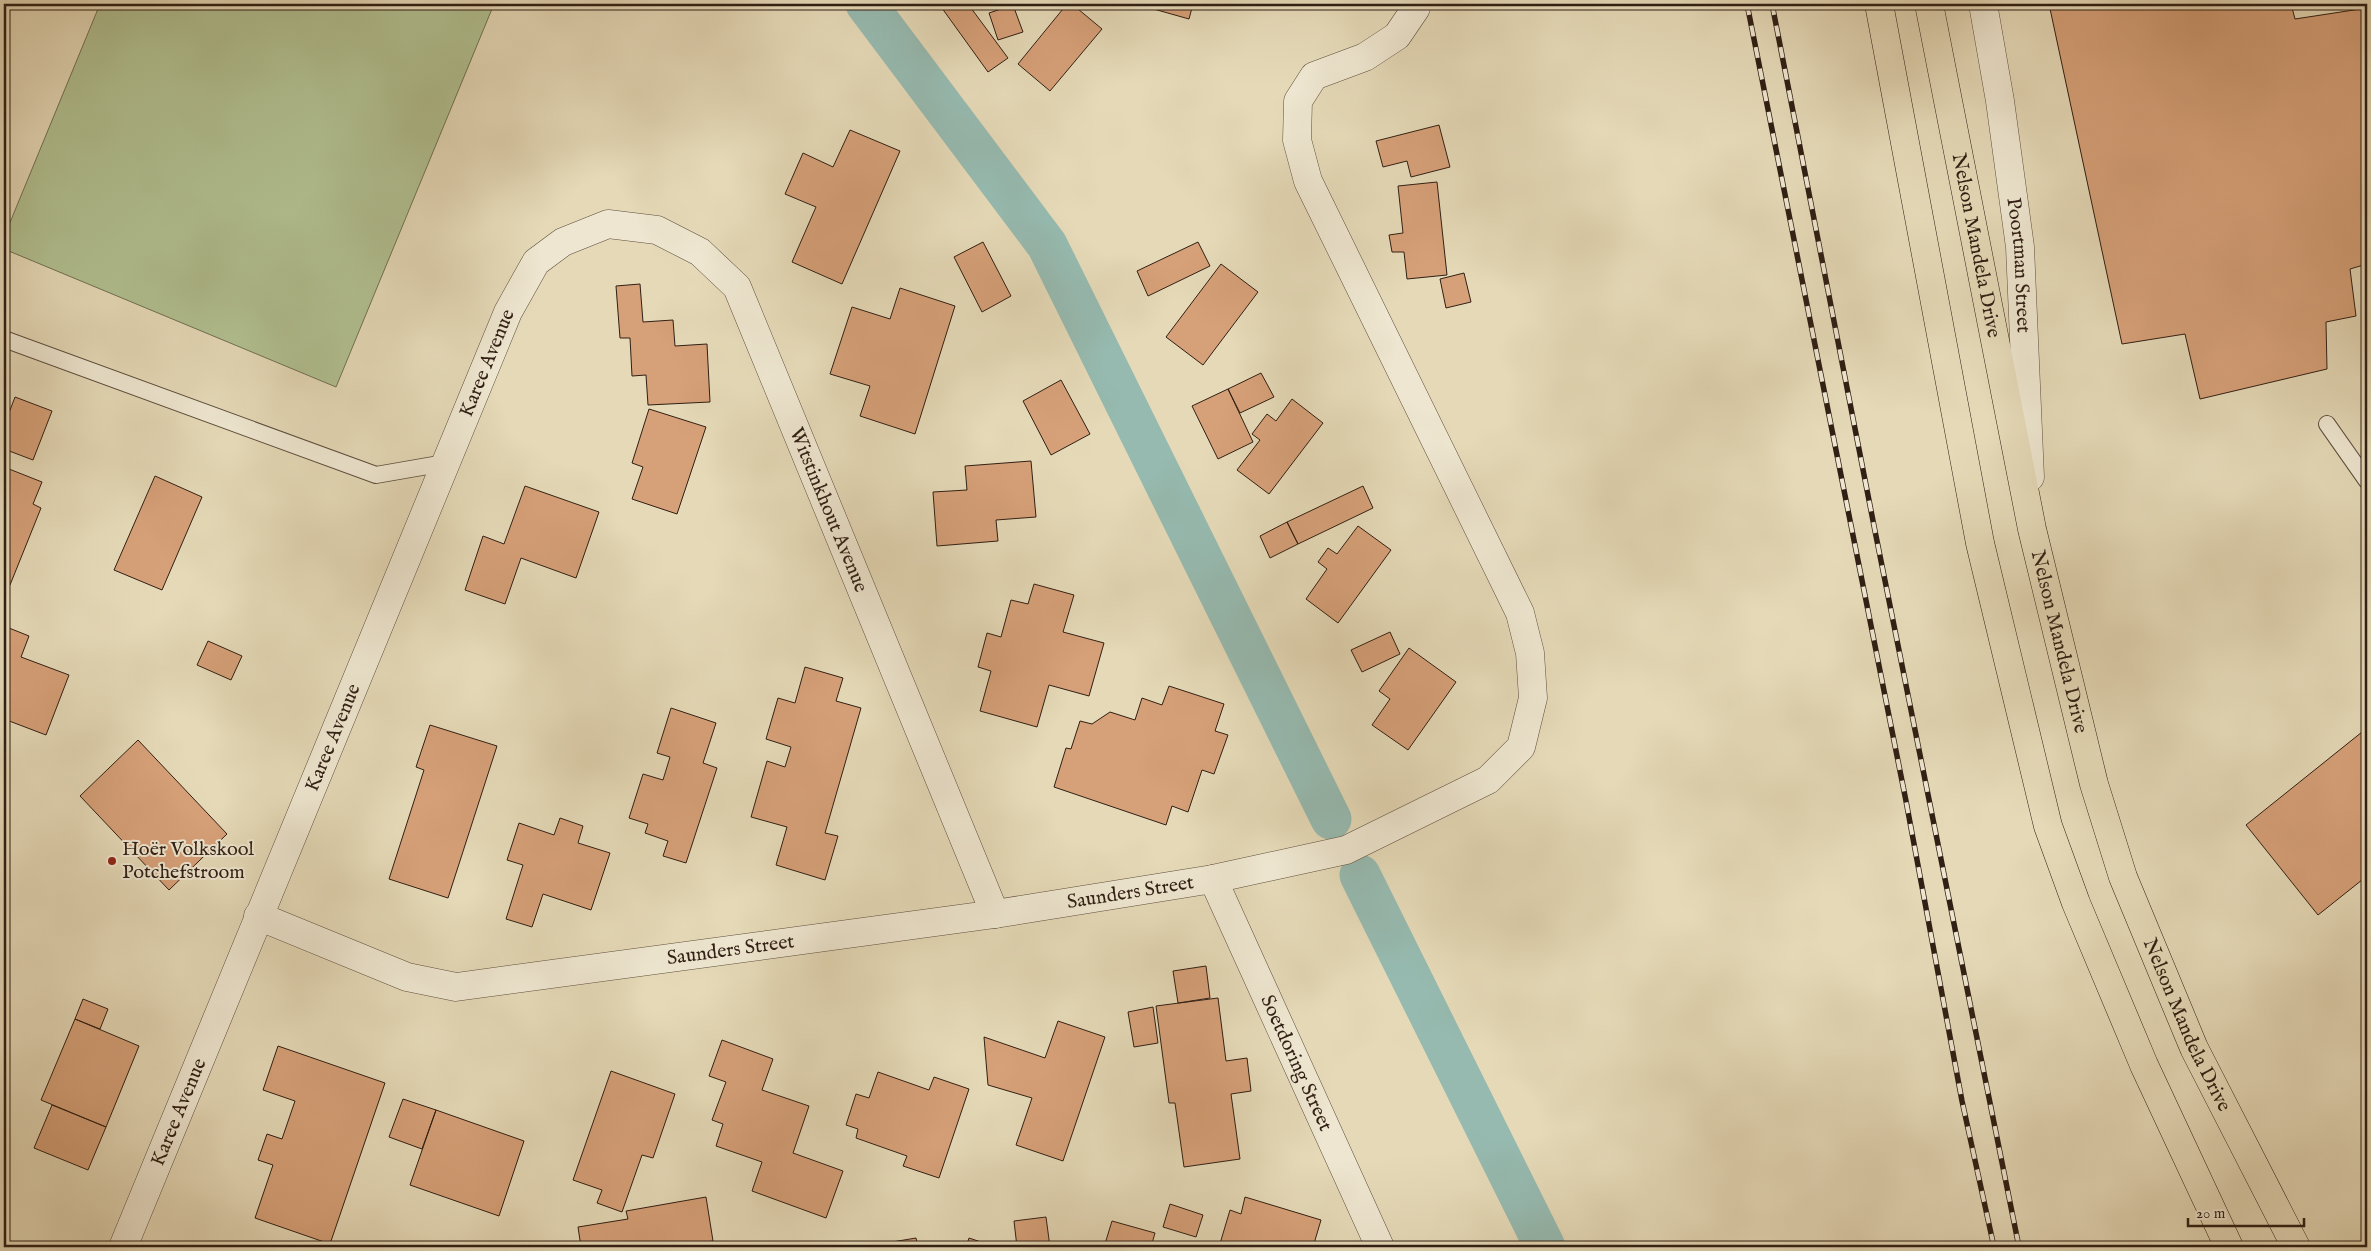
<svg xmlns="http://www.w3.org/2000/svg" width="2371" height="1251" viewBox="0 0 2371 1251" font-family="'IM FELL English',serif">
<style>
.green{fill:#b1c091;stroke:#707052}
.lines{fill:none;stroke-linecap:round;stroke-linejoin:round}
.canal{stroke:#96bab0;stroke-width:41}
.building{fill:#d6a078;stroke:#301f14}
.lane-casing{stroke:#5d4e3d;stroke-width:18}
.street-casing{stroke:#5d4e3d;stroke-width:29}
.highway-casing{stroke:#301f14;stroke-width:29}
.lane{stroke:#eee6d0;stroke-width:16}
.street{stroke:#eee6d0;stroke-width:28}
.highway{stroke:#e5d9b7;stroke-width:28}
.rail-casing{stroke:#301f14;stroke-width:5.5}
.rail{stroke:#eee6d0;stroke-width:4;stroke-dasharray:11;stroke-linecap:butt}
.poi-dot{fill:#8f2418;stroke:#eee6d0;stroke-width:2}
.labels{text-anchor:middle;dominant-baseline:central;stroke-width:4;stroke-linejoin:round;paint-order:stroke}
.street-label{font-size:20px;fill:#301f14;stroke:#eee6d0}
.poi-label{font-size:20px;fill:#301f14;stroke:#eee6d0;text-anchor:start}
</style>
<rect width="100%" height="100%" fill="#e5d9b7"/>
<filter id="stains"><feTurbulence type="fractalNoise" baseFrequency=".004" numOctaves="4"/><feColorMatrix values="0 0 0 0 .2 0 0 0 0 .09 0 0 0 0 .02 0 0 0 .5 -.17"/></filter>
<radialGradient id="worn" r=".72"><stop offset=".6" stop-color="#630" stop-opacity="0"/><stop offset="1" stop-color="#630" stop-opacity=".3"/></radialGradient>
<path class="green" d="M100,4H494L336,387L4,249V237Z"/>
<g class="lines">
<path class="canal" d="M866,4L1047,245L1331,819
M1360,875L1545,1247"/>
</g>
<path class="building" d="M939,4H968L1008,58L988,72Z
M1067,4H1072L1102,29L1050,91L1018,64Z
M1144,4H1193L1189,19L1143,6Z
M2049,4H2291L2295,19L2367,8V264L2350,269L2356,316L2326,322L2327,369L2200,399L2185,334L2122,344Z
M1013,5L1023,32L998,40L989,13Z
M1439,125L1450,167L1411,177L1407,161L1383,167L1376,141Z
M850,130L900,151L842,284L792,262L816,207L785,194L803,153L833,167Z
M1437,182L1447,275L1407,279L1404,252H1392L1389,235L1403,233L1398,186Z
M983,242L1011,296L982,312L954,257Z
M1198,242L1210,266L1148,296L1137,271Z
M1221,264L1258,292L1203,365L1166,337Z
M1464,273L1471,302L1446,308L1440,279Z
M640,284L643,322L673,320L675,346L707,344L710,402L648,405L646,375L632,376L630,338H620L616,286Z
M900,288L955,306L915,434L860,416L870,386L830,374L852,307L890,319Z
M1261,373L1274,397L1240,413L1228,389Z
M1061,380L1090,434L1051,455L1023,401Z
M1228,389L1253,442L1218,459L1192,406Z
M15,397L52,411L33,460L4,449V426Z
M1292,399L1323,423L1269,494L1237,470L1260,440L1252,434L1267,414L1276,421Z
M649,409L706,427L677,514L632,499L643,467L632,463Z
M1031,461L1036,517L996,520L998,541L937,546L933,492L967,490L965,466Z
M4,467L42,482L33,504L41,508L10,585L4,583Z
M155,476L202,497L162,590L114,570Z
M525,486L599,512L576,578L521,558L505,604L465,590L483,536L504,544Z
M1363,486L1373,508L1298,544L1287,522Z
M1287,522L1298,544L1270,558L1260,536Z
M1358,526L1391,550L1338,623L1306,599L1327,569L1318,562L1328,548L1337,554Z
M1034,584L1074,595L1063,632L1104,643L1089,696L1049,685L1037,727L980,711L991,671L978,667L987,633L1001,637L1011,600L1028,604Z
M4,626L29,636L21,657L69,675L46,735L4,719Z
M1390,632L1400,654L1362,672L1351,650Z
M208,641L242,656L231,680L197,665Z
M1409,648L1456,682L1408,750L1372,725L1390,699L1379,691Z
M805,667L843,678L836,701L861,708L825,833L838,836L825,880L776,865L787,827L751,817L767,761L785,767L791,747L766,739L778,698L795,703Z
M1169,686L1224,704L1215,731L1228,735L1214,774L1202,770L1188,812L1172,806L1166,825L1054,787L1066,748L1071,749L1080,721L1092,724L1110,712L1135,720L1142,698L1162,705Z
M671,708L716,723L703,763L717,768L686,863L663,856L668,841L645,833L648,824L629,818L643,774L663,780L670,757L657,753Z
M430,725L497,746L448,898L389,879L424,770L416,767Z
M2367,728V876L2318,915L2246,825Z
M138,740L227,834L169,890L80,796Z
M560,818L583,826L578,843L610,853L591,910L543,894L532,927L506,919L523,865L507,860L519,823L554,835Z
M1206,966L1210,998L1178,1003L1173,971Z
M1218,998L1226,1061L1247,1058L1251,1091L1231,1094L1240,1159L1184,1167L1175,1103H1169L1156,1006Z
M83,999L108,1009L100,1029L75,1019Z
M1153,1007L1158,1043L1134,1047L1128,1012Z
M75,1019L139,1046L106,1127L41,1100Z
M1058,1021L1105,1037L1063,1161L1016,1145L1032,1098L988,1085L984,1037L1045,1058Z
M722,1040L773,1059L762,1090L809,1106L793,1153L843,1171L826,1218L752,1191L762,1162L716,1146L723,1124L712,1120L726,1082L709,1076Z
M278,1046L385,1083L330,1244L255,1218L273,1165L258,1160L267,1134L282,1139L295,1101L263,1090Z
M611,1071L675,1094L653,1158L642,1155L622,1212L597,1203L602,1190L573,1180Z
M878,1072L929,1090L934,1077L969,1089L939,1178L903,1166L907,1156L856,1138L858,1129L846,1125L856,1094L869,1098Z
M403,1099L436,1110L422,1149L389,1137Z
M52,1105L106,1127L88,1170L34,1148Z
M436,1110L524,1141L499,1216L410,1185Z
M706,1197L713,1241L675,1247H581L578,1227L628,1219L626,1211Z
M1245,1197L1321,1220L1313,1247H1219L1230,1210L1241,1214Z
M1170,1204L1203,1215L1196,1237L1163,1227Z
M1046,1217L1050,1247H1017L1014,1221Z
M1112,1221L1155,1233L1151,1247H1104Z
M916,1238L918,1247H875L874,1245Z
M969,1238L996,1247H966Z
M1073,1242L1089,1247H1072Z
M763,1244V1247H743Z"/>
<g class="lines">
<g class="lane-casing">
<path id="lane" d="M4,339L376,475L445,463
M2327,424L2367,481"/>
</g>
<g class="street-casing">
<g id="street">
<path id="s1" d="M1983,4L2000,101L2020,247L2030,477"/>
<path id="s2" d="M1213,879L1380,1247"/>
<path id="s3" d="M258,916L407,977L456,987L995,914L1213,879L1346,850L1488,780L1521,747L1533,698L1530,653L1520,613L1308,181L1297,140L1298,101L1314,76L1365,57L1397,36L1416,8V4"/>
<path id="s4" d="M123,1247L508,312L536,262L563,242L608,224L657,230L700,252L737,287L995,914"/>
</g>
</g>
<g class="highway-casing">
<g id="highway">
<path d="M1879,4L1980,543L2048,826L2076,903L2144,1065L2229,1247"/>
<path id="s5" d="M1929,4L2032,529L2094,784L2123,877L2194,1048L2296,1247"/>
</g>
</g>
<use href="#lane" class="lane"/>
<use href="#street" class="street"/>
<use href="#highway" class="highway"/>
<g class="rail-casing">
<path id="rail" d="M1747,4L1906,801L1962,1101L1994,1247
M1772,4L1875,531L2019,1247"/>
</g>
<use href="#rail" class="rail"/>
</g>
<circle class="poi-dot" cx="112" cy="861" r="5"/>
<g class="labels">
<g class="street-label">
<text stroke="none"><textPath href="#s5" startOffset="246">Nelson Mandela Drive</textPath></text>
<text stroke="none"><textPath href="#s1" startOffset="264">Poortman Street</textPath></text>
<text stroke="none"><textPath href="#s4" startOffset="956">Karee Avenue</textPath></text>
<text stroke="none"><textPath href="#s4" startOffset="1540">Witstinkhout Avenue</textPath></text>
<text stroke="none"><textPath href="#s5" startOffset="651">Nelson Mandela Drive</textPath></text>
<text stroke="none"><textPath href="#s4" startOffset="551">Karee Avenue</textPath></text>
<text stroke="none"><textPath href="#s3" startOffset="892">Saunders Street</textPath></text>
<text stroke="none"><textPath href="#s3" startOffset="488">Saunders Street</textPath></text>
<text stroke="none"><textPath href="#s5" startOffset="1056">Nelson Mandela Drive</textPath></text>
<text stroke="none"><textPath href="#s2" startOffset="202">Soetdoring Street</textPath></text>
<text stroke="none"><textPath href="#s4" startOffset="146">Karee Avenue</textPath></text>
</g>
<g class="poi-label">
<text x="122" y="849">Hoër Volkskool<tspan x="122" dy="23">Potchefstroom</tspan></text>
</g>
</g>
<rect width="2371" height="1251" fill="none" stroke="#e5d9b7" stroke-width="20"/>
<rect x="5" y="5" width="2361" height="1241" fill="none" stroke="#301f14" stroke-width="2.5"/>
<rect x="10" y="10" width="2351" height="1231" fill="none" stroke="#301f14"/>
<path d="M2188 1218v8h116v-8" fill="none" stroke="#301f14" stroke-width="2.5"/>
<text x="2196" y="1218" font-size="15" fill="#301f14" stroke="#eee6d0" stroke-width="4" paint-order="stroke">20 m</text>
<rect width="100%" height="100%" filter="url(#stains)"/>
<rect width="100%" height="100%" fill="url(#worn)"/>
</svg>
